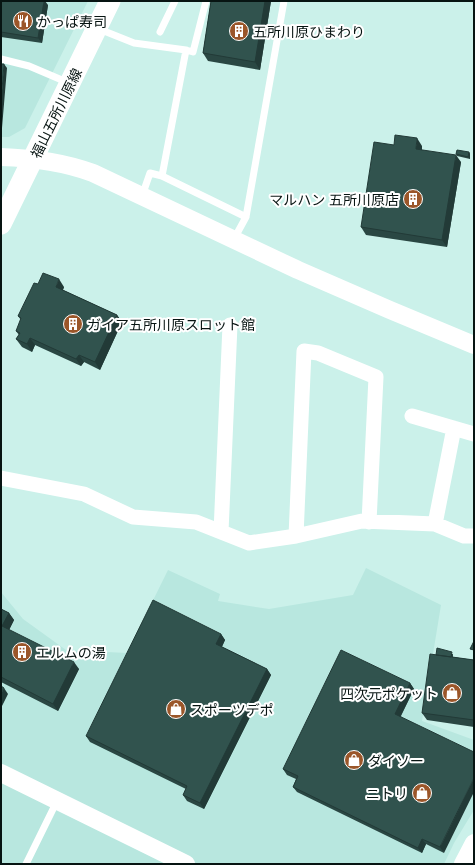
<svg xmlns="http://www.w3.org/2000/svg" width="475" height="865" viewBox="0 0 475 865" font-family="'Open Sans','Noto Sans JP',sans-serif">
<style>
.built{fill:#b8e7df}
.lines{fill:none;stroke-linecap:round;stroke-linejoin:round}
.service{stroke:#fff;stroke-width:7}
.minor{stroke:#fff;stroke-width:15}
.tertiary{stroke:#fff;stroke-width:18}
.secondary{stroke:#fff;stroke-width:21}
.wall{fill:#2a4743}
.shaded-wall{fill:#223a37}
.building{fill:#31534e;stroke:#223a37}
.labels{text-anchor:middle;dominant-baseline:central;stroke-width:4;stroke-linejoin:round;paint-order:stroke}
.poi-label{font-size:14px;fill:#071412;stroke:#fff;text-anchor:start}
.street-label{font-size:14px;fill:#071412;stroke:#fff}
</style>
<rect width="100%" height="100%" fill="#cbf1ea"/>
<path class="built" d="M1,1H88L25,128L9,137H1Z
M366,568L441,605L422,721L474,740V810L454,843L444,864H1V592L23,619L66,650L127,653L168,570L220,594L218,601L269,609L353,595Z"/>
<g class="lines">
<path class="service" d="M99,29L134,43L186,50L162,176L150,173L142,196
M160,32L175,1
M186,50L193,52L206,1
M1,59L29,66L69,83
M162,176L246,217L234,239
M246,217L284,1
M26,864L57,801"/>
<path class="minor" d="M412,416L474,434
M1,478L84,494L133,517L196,522L249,543L296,536L362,521L435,524L464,536H474
M435,524L454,428
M221,532L230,325
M296,536L304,351L318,353L376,377L369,522"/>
<path class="tertiary" d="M1,157C33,158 63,162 93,173L298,270L390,310L474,345
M1,773L186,864
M463,864L474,843"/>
<path class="secondary" d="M1,224L110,1"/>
</g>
<path class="wall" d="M1,1L48,5L42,43L1,37Z
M211,1H271L260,70L208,61L203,53Z
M394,145L422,146V150L461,162L447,247L366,235L361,227Z
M469,152L470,154V159L457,156L456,154Z
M38,284L64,287L63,290L117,315L122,322L100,370L84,362L81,366L35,345L32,352L22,347L16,339L19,335L16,331L21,320L18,316Z
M1,609L9,613L14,620L9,630L79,669L58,711L1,682Z
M221,634L225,640L222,647L267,669L271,675L204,809L187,801L183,795L186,789L90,742L86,736Z
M453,654V657L474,660V727L427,720L422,713L436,655Z
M410,683L414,689L401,716L444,853L426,844L422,853L297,792L293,787L296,779L287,775L283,769Z"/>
<path class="shaded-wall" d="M44,1H45L48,5L42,43L38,38Z
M265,1H271L260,70L255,62Z
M4,64L7,68L2,128L1,126V103Z
M417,138L422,146L421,156L416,149Z
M469,152L470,154V159L468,157Z
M456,155L461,162L447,247L442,240Z
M59,279L64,287L61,294L56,287Z
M117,315L122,322L100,370L95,362Z
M30,338L35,345L32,352L27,344Z
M79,355L84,362L81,366L76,359Z
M9,613L14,620L7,634L2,626Z
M221,634L225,640L220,650L216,644Z
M74,662L79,669L58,711L53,704Z
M267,669L271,675L204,809L200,803Z
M410,683L414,689L399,719L395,714Z
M4,688L8,694L1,708V694Z
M474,778V792L444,853L440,847Z
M422,839L426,844L422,853L418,848Z"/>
<path class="building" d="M1,1H44L38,38L1,32Z
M211,1H265L255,62L203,53Z
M1,64H4L1,103Z
M395,135L417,138L416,149L456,155L442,240L361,227L374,142L394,145Z
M457,150L469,152L468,157L456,154Z
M43,273L59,279L56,287L117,315L95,362L79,355L76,359L30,338L27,344L16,339L20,333L16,331L21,318L18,316L34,283L38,284Z
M153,600L221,634L216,644L267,669L200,803L183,795L187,786L86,736Z
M1,609L9,613L2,626L74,662L53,704L1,677Z
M474,641V650L470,649Z
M437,648L452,652L451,657L436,655Z
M341,650L410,683L395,714L474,752V778L440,847L422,839L418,848L293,787L298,776L283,769Z
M430,654L474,660V720L422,713Z
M1,686L4,688L1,694Z"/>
<defs>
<g id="restaurant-disc" transform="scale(1)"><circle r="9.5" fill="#9b5629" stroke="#fff"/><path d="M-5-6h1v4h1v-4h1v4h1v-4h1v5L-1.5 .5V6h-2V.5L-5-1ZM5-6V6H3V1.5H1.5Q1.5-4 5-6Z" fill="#fff"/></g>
<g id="building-disc" transform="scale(1)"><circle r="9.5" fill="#9b5629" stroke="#fff"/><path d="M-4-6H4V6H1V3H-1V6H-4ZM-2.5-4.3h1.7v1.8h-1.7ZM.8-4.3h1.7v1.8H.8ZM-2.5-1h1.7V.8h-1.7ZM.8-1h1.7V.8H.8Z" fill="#fff"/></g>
<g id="shop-disc" transform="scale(1)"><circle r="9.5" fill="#9b5629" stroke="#fff"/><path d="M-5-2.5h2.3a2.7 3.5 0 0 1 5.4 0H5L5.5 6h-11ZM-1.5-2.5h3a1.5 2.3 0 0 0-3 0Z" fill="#fff"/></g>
</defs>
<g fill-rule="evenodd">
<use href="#restaurant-disc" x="23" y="21"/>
<use href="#building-disc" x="239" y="31"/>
<use href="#building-disc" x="413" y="199"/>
<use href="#building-disc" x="73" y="324"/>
<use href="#building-disc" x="22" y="652"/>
<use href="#shop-disc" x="452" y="693"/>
<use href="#shop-disc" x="176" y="709"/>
<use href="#shop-disc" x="354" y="760"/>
<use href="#shop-disc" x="422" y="793"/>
</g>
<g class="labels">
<g class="poi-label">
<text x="37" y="21">かっぱ寿司</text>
<text x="253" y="31">五所川原ひまわり</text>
<text x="399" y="199" text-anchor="end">マルハン 五所川原店</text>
<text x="87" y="324">ガイア五所川原スロット館</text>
<text x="36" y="652">エルムの湯</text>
<text x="438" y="693" text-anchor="end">四次元ポケット</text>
<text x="190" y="709">スポーツデポ</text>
<text x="368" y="760">ダイソー</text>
<text x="408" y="793" text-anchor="end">ニトリ</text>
</g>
<g class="street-label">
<text transform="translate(56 113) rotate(-64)">福山五所川原線</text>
</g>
</g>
<rect width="475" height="865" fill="none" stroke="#071412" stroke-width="4"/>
</svg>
